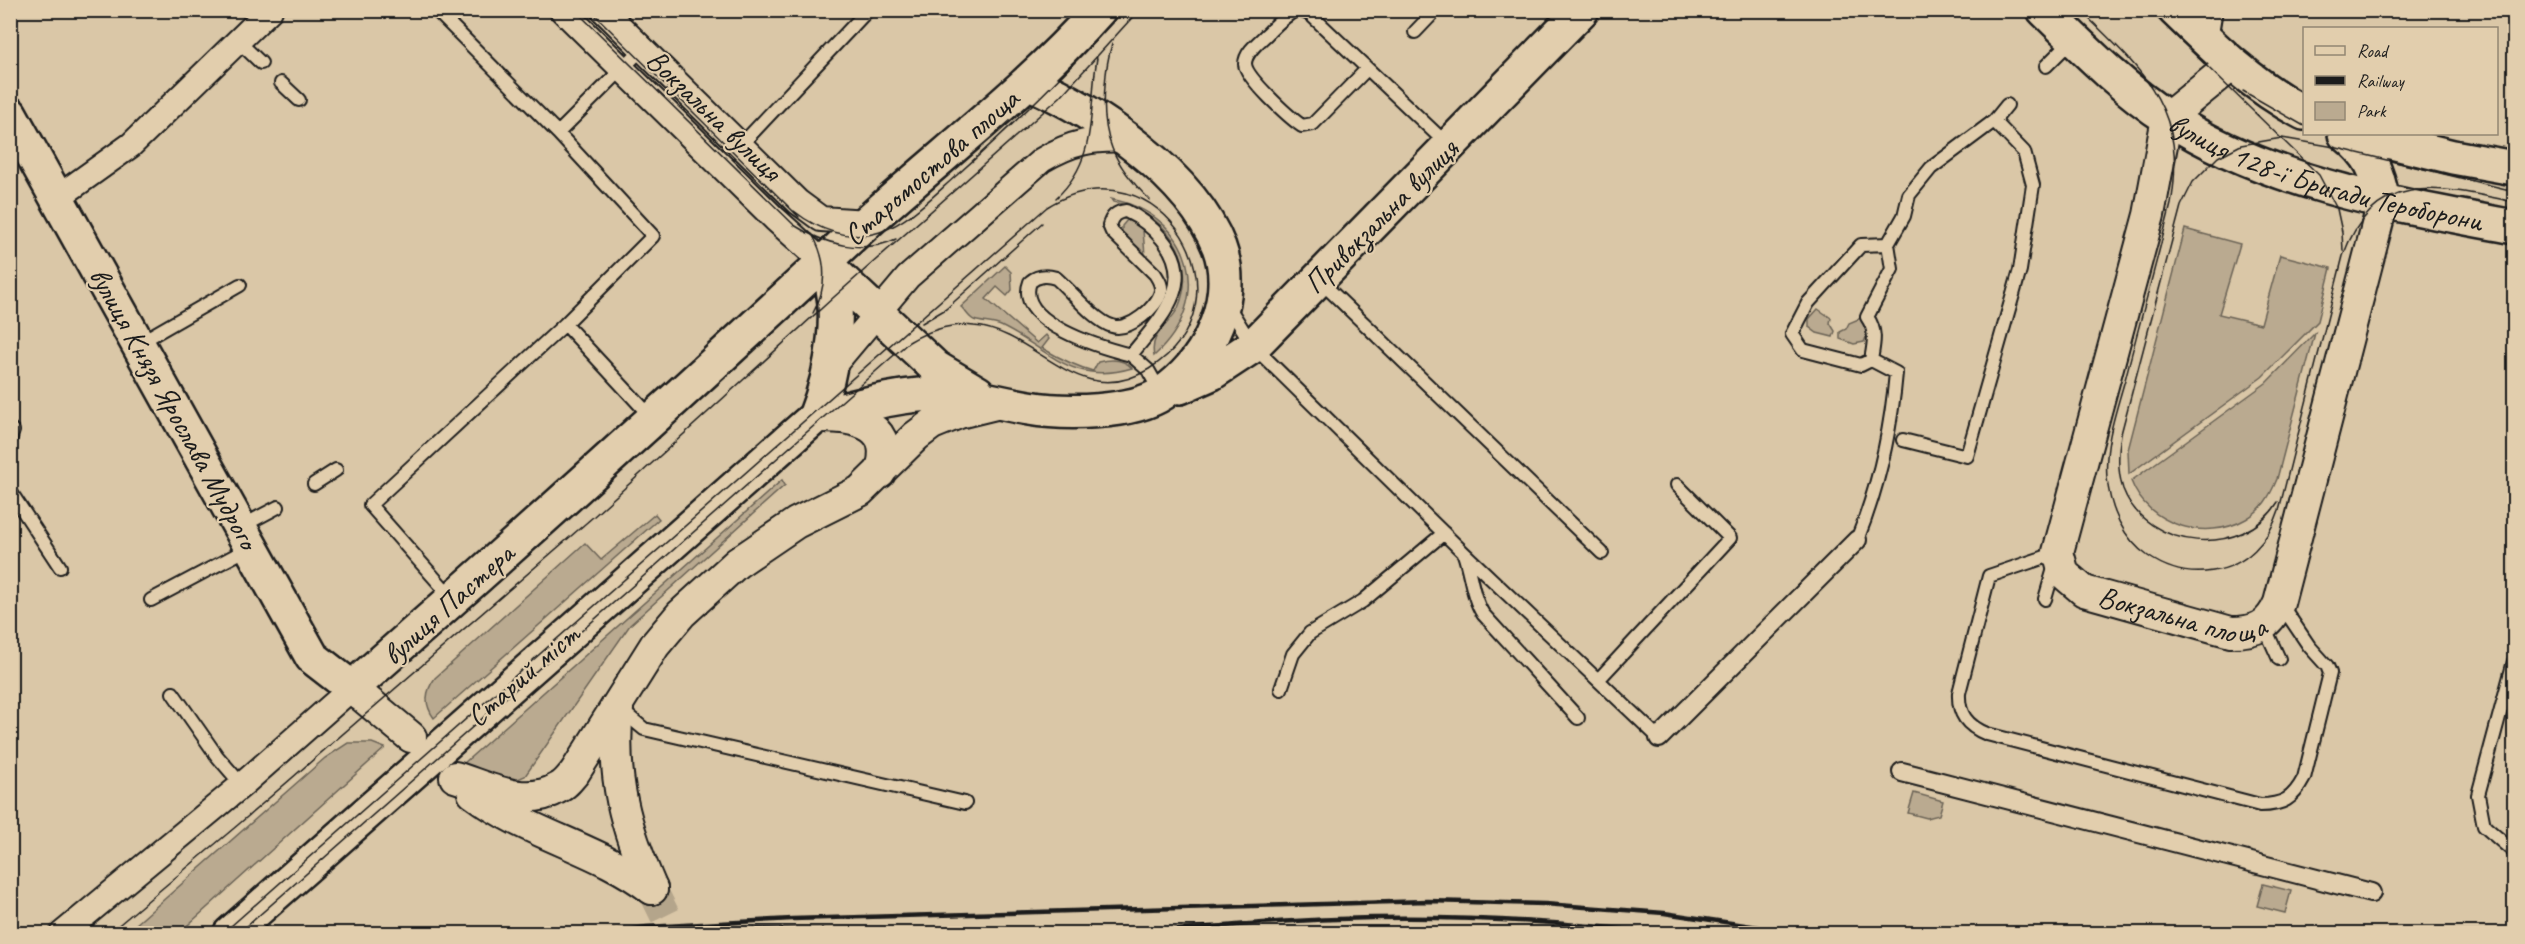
<svg xmlns="http://www.w3.org/2000/svg" width="2525" height="944" viewBox="0 0 2525 944" font-family="Caveat,sans-serif">
<style>
.green{fill:#baaa90;stroke:#6b6356;stroke-width:1.5}
.lines{fill:none;stroke-linecap:round;stroke-linejoin:round}
.tertiary-tunnel{stroke:#b4a58b;stroke-width:30;stroke-dasharray:30 15;stroke-linecap:butt}
.service-casing{stroke:#1c1c1c;stroke-width:16}
.pedestrian-casing{stroke:#1c1c1c;stroke-width:22}
.minor-casing{stroke:#1c1c1c;stroke-width:28}
.tertiary-casing{stroke:#1c1c1c;stroke-width:34}
.secondary-casing{stroke:#1c1c1c;stroke-width:38}
.primary-casing{stroke:#1c1c1c;stroke-width:38}
.service{stroke:#e2cead;stroke-width:12}
.pedestrian{stroke:#e2cead;stroke-width:18}
.minor{stroke:#e2cead;stroke-width:24}
.tertiary{stroke:#e2cead;stroke-width:30}
.secondary{stroke:#e2cead;stroke-width:33}
.primary{stroke:#e2cead;stroke-width:33}
.tram{stroke:#1c1c1c;stroke-width:1.5}
.rail{stroke:#1c1c1c;stroke-width:4.5}
.labels{text-anchor:middle;dominant-baseline:central;stroke-width:4.5;stroke-linejoin:round;paint-order:stroke}
.street-label{font-size:30px;fill:#1c1c1c;stroke:#e2cead}
</style>
<rect width="100%" height="100%" fill="#dac7a7"/>
<filter id="ink" filterUnits="userSpaceOnUse"><feTurbulence type="fractalNoise" baseFrequency=".0167" numOctaves="2"/><feDisplacementMap in="SourceGraphic" scale="12" xChannelSelector="R" yChannelSelector="G"/><feConvolveMatrix kernelMatrix="1 2 1 2 8 2 1 2 1" color-interpolation-filters="sRGB"/></filter>
<g filter="url(#ink)">
<path class="green" d="M1111,199C1193,215 1216,300 1154,356C1149,333 1169,326 1178,308C1200,257 1163,211 1113,202Z
M1127,220L1142,227L1143,230L1145,256L1143,257L1122,234V226Z
M2185,229L2240,244L2219,314L2261,324L2280,255L2331,268L2318,321L2262,377L2129,474L2128,450Z
M1005,266L1011,272L1012,290L1007,296L997,287L986,299L1037,343L1046,335L1049,339L1042,348C1059,358 1074,366 1093,371L1098,362C1110,359 1123,358 1132,368C1071,386 1049,349 1001,326C992,322 982,323 974,320C969,318 965,310 961,307Z
M1818,309L1831,318L1830,323L1835,331L1833,337L1817,333L1809,327V319Z
M1861,318C1867,326 1869,332 1864,342L1854,344L1840,339V332L1846,329L1849,323Z
M2315,333L2277,479C2270,496 2262,510 2246,519C2206,542 2148,526 2131,481L2266,383Z
M782,480L785,485L630,625L525,776L509,783L463,764Z
M655,514L659,519L434,718C424,704 425,692 435,678L585,543L601,560Z
M348,743H372L385,748L179,933H126L325,758Z
M1914,793L1943,801L1939,815L1927,818L1908,813Z
M2263,884L2291,891L2285,913L2257,906Z"/>
<g class="lines">
<path class="tertiary-tunnel" d="M652,889L674,934"/>
<g class="service-casing">
<path id="service" d="M436,10L558,133L653,236L565,324
M1296,10C1284,16 1276,25 1267,34C1259,42 1245,52 1245,64C1246,78 1290,118 1302,126L1313,124L1367,69
M1300,10L1311,15L1449,146
M1415,32L1436,10
M2211,40L2216,10
M238,41L261,63
M2046,66L2073,39
M281,83L299,100
M558,133L642,49
M740,146L868,10
M1126,211C1141,218 1152,227 1162,239C1199,283 1158,321 1131,355C1103,348 1014,323 1030,282C1038,275 1046,275 1056,278C1071,291 1095,321 1112,326C1128,332 1158,307 1161,291C1162,284 1158,279 1155,274L1112,232L1109,225C1112,216 1116,212 1126,211Z
M1888,244L1892,269L1867,317C1877,331 1874,343 1871,360L1861,365L1803,350L1792,334L1808,303L1861,245L1888,244L1904,216L1909,195L1931,168L1994,121L2007,105
M1319,280L1602,553
M1228,306L1253,346L1464,553L1659,738
M139,343L240,285
M1131,355L1148,370L1161,393
M10,428L13,431L10,440
M1903,440L1967,456L2020,270L2033,185L2024,152L1994,121
M314,484L336,470
M10,491L60,567
M242,526L278,507
M1857,540C1878,488 1891,430 1896,373L1871,360
M2057,553L1989,576L1959,693C1958,714 1967,726 1987,734L2260,805C2283,805 2293,799 2304,778L2330,673L2327,666L2309,646L2280,603
M1464,554C1471,574 1472,597 1483,614L1578,718
M453,599L370,505L565,324L652,418
M2045,599L2055,565
M151,600L251,547
M2264,626L2279,659
M2514,661L2478,795L2484,826L2514,852
M1599,679L1730,538L1677,485
M1281,689L1293,654L1310,633L1363,601L1444,533
M173,693L217,756L242,785
M621,710L644,729L965,803"/>
</g>
<g class="pedestrian-casing">
<path id="pedestrian" d="M1659,738L1857,540
M1902,772L2371,893"/>
</g>
<g class="minor-casing">
<path id="minor" d="M562,10L775,219L824,263
M603,10L798,202L821,219L867,222
M57,198L131,145L270,10
M829,371L908,277L1042,160C1072,142 1093,138 1129,140
M62,934L242,785L352,688"/>
</g>
<g class="tertiary-casing">
<g id="tertiary">
<path id="s1" d="M2232,65L2167,118L2149,215L2058,552L2064,574L2084,591L2231,632C2256,632 2269,626 2279,603L2383,202"/>
<path d="M821,417C859,417 896,426 880,473"/>
<path d="M352,688L411,737"/>
<path d="M618,709C611,778 625,827 652,889"/>
<path d="M455,777C487,787 526,808 558,788C565,785 570,778 575,772L655,645L681,614L737,563L796,523L860,491L916,436L932,424L959,413L1000,403"/>
<path d="M473,793C529,835 599,848 652,889"/>
</g>
</g>
<g class="secondary-casing">
<path id="secondary" d="M10,114L312,657L352,688C521,540 687,389 852,236C934,160 1024,94 1099,10
M824,263L936,368L978,393
M1180,387L1212,373L1253,346L1582,10
M815,417C856,407 897,394 940,394C971,394 999,403 1029,408C1064,414 1132,414 1163,393C1183,379 1202,358 1212,335C1225,308 1230,276 1219,247C1191,175 1097,112 1028,82
M230,934L815,417C832,375 846,303 824,263"/>
</g>
<g class="primary-casing">
<g id="primary">
<path id="s2" d="M2044,10C2083,48 2123,89 2168,118C2270,184 2397,205 2514,227"/>
<path d="M2175,10C2215,49 2254,87 2304,113"/>
<path d="M2345,134C2371,155 2377,170 2383,202"/>
<path d="M2358,134L2453,157L2514,168"/>
</g>
</g>
<use href="#service" class="service"/>
<use href="#pedestrian" class="pedestrian"/>
<use href="#minor" class="minor"/>
<use href="#tertiary" class="tertiary"/>
<use href="#secondary" class="secondary"/>
<use href="#primary" class="primary"/>
<path class="tram" d="M575,10L794,225C823,244 863,255 896,239
M590,10L799,217
M2080,10C2143,71 2188,109 2171,204C2157,261 2141,318 2126,376C2117,409 2104,443 2107,478C2110,508 2123,539 2148,556C2167,569 2190,575 2213,571C2246,566 2269,541 2279,510L2343,256C2374,168 2444,187 2514,202
M2149,10L2319,175L2337,209L2342,232L2343,251
M1112,44C1108,57 1106,71 1105,85C1101,137 1113,164 1150,200
M2243,91L2304,126
M1056,198C1099,158 1088,110 1097,58
M794,211C818,230 850,242 880,232C909,222 934,195 957,175C1015,123 1071,69 1123,10
M812,234C827,260 828,286 813,313
M922,323L946,309L1042,223
M2278,502C2243,559 2147,551 2123,489C2117,471 2118,452 2121,434L2181,206L2193,182L2218,157L2241,145L2282,138L2329,146L2514,191
M108,934L239,824L593,517L834,297L1060,97L1139,10
M222,934L1047,207C1160,137 1259,300 1149,369C1078,413 1037,331 974,326C951,323 928,331 909,342L238,934"/>
<path class="rail" d="M753,929L964,934
M600,934L647,927L792,919L1428,901L1545,904L1664,913L1806,934
M1129,934C1198,928 1268,921 1338,919C1447,915 1558,921 1666,934"/>
</g>
</g>
<g class="labels">
<g class="street-label">
<text transform="translate(714 115) rotate(44)">Вокзальна вулиця</text>
<text transform="translate(931 167) rotate(-41)">Старомостова площа</text>
<text stroke="none"><textPath href="#s2" startOffset="333">вулиця 128-ї Бригади Тероборони</textPath></text>
<text transform="translate(1381 216) rotate(-45)">Привокзальна вулиця</text>
<text transform="translate(174 408) rotate(61)">вулиця Князя Ярослава Мудрого</text>
<text transform="translate(448 604) rotate(-42)">вулиця Пастера</text>
<text stroke="none"><textPath href="#s1" startOffset="682">Вокзальна площа</textPath></text>
<text transform="translate(523 675) rotate(-41)">Старий міст</text>
</g>
</g>
<rect width="2525" height="944" fill="none" stroke="#e2cead" stroke-width="36"/>
<rect x="18" y="18" width="2489" height="908" fill="none" stroke="#1c1c1c" stroke-width="2" filter="url(#ink)"/>
<rect x="2303" y="27" width="195" height="108" fill="#e2cead" stroke="#938773" stroke-width="1.5"/>
<rect x="2315" y="46" width="30" height="9" fill="#e2cead" stroke="#938773" stroke-width="1.5"/>
<text x="2357" y="57" font-size="18" fill="#1c1c1c">Road</text>
<rect x="2315" y="76" width="30" height="9" fill="#1c1c1c" stroke="#938773" stroke-width="1.5"/>
<text x="2357" y="87" font-size="18" fill="#1c1c1c">Railway</text>
<rect x="2315" y="102" width="30" height="18" fill="#baaa90" stroke="#938773" stroke-width="1.5"/>
<text x="2357" y="117" font-size="18" fill="#1c1c1c">Park</text>
</svg>
